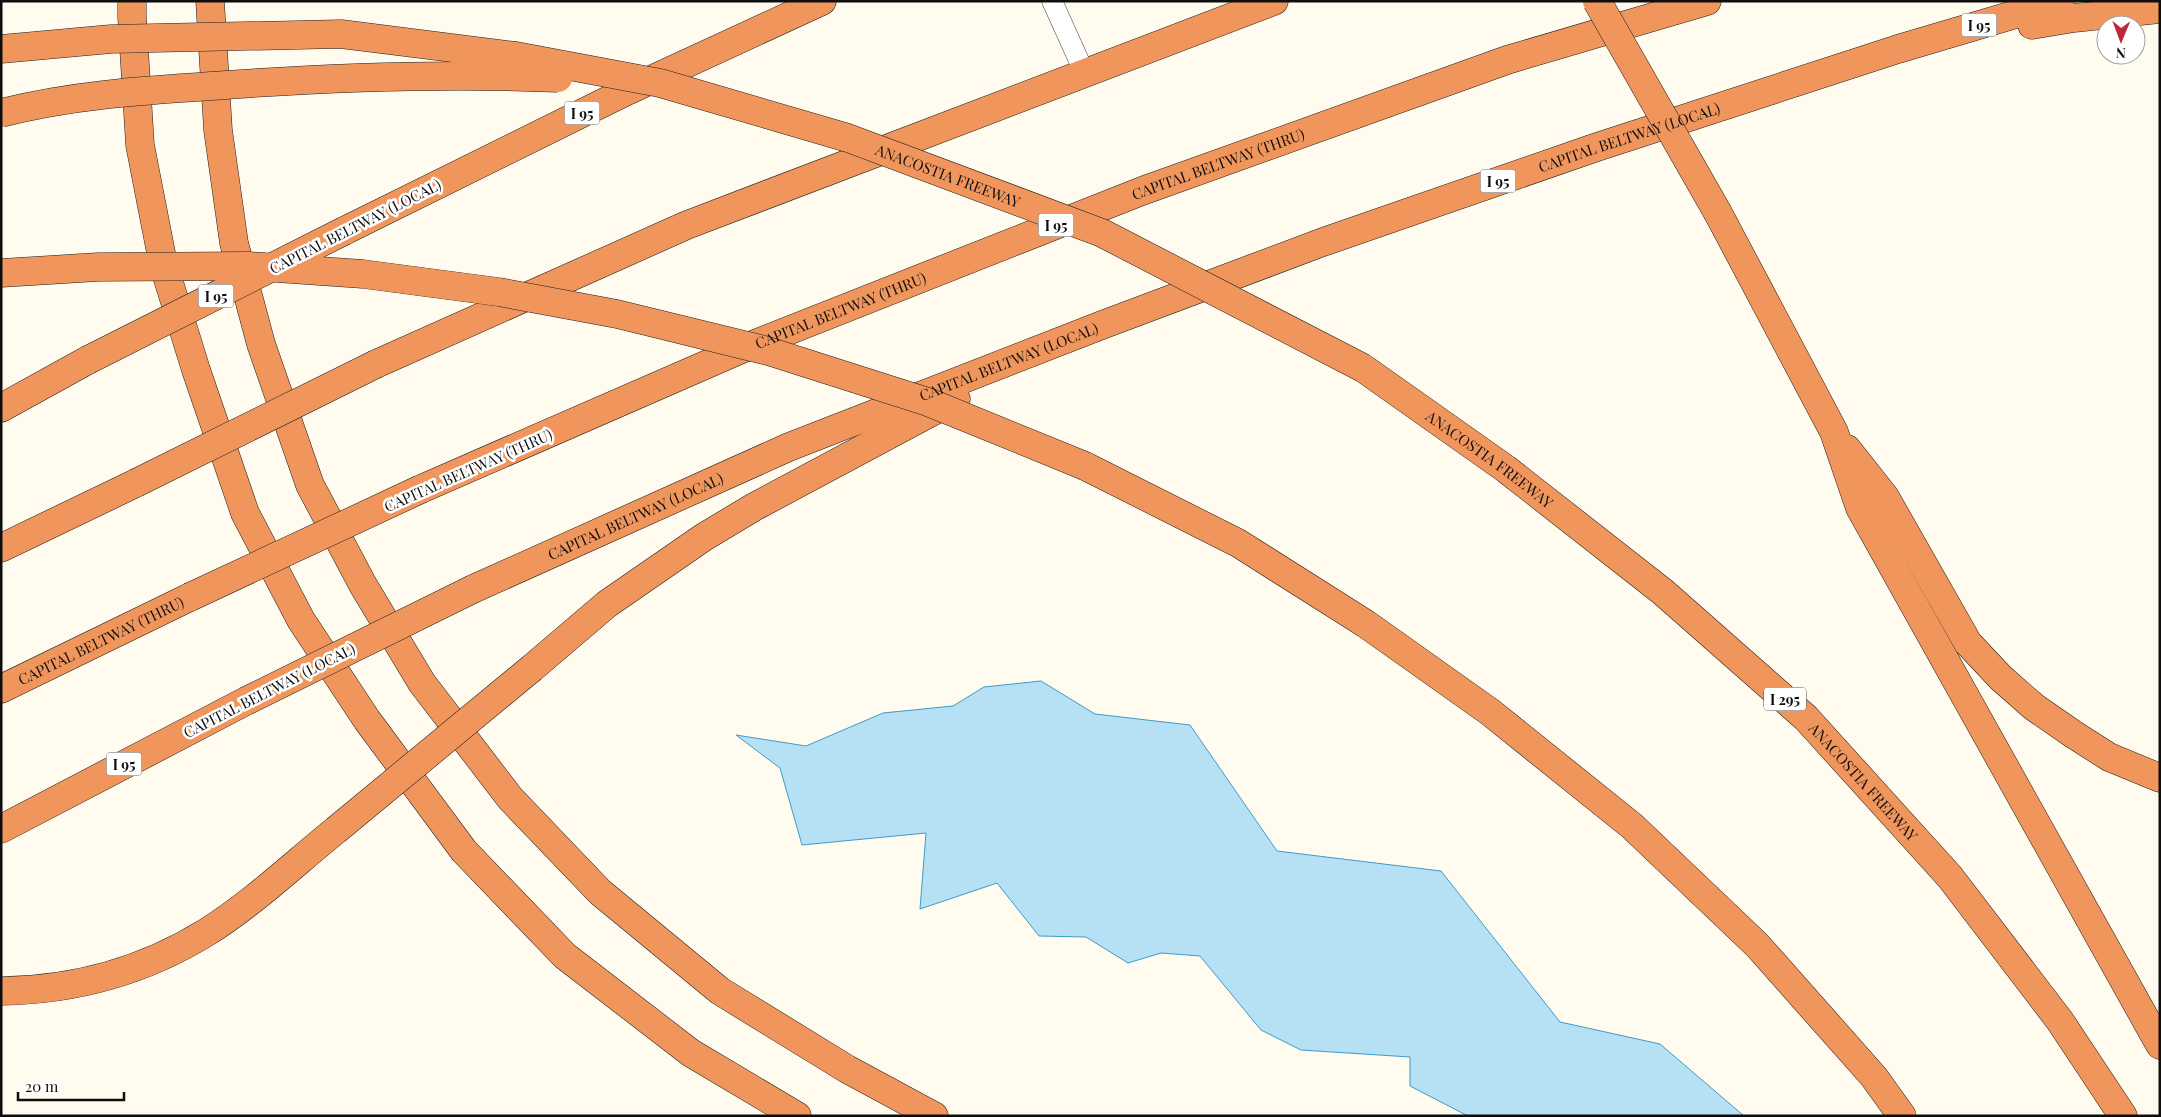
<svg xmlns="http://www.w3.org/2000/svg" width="2161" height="1117" viewBox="0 0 2161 1117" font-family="'Playfair Display',serif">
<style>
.water{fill:#b6e1f4;stroke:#3e9bca}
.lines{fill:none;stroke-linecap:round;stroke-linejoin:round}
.service-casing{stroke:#414141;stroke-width:21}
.motorway-casing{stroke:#1f1f1f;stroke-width:29}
.service{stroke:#fff;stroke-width:20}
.motorway{stroke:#f0965c;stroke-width:28}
.motorway-bridge-casing{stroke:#1f1f1f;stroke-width:29;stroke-linecap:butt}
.motorway-bridge{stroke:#f0965c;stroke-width:28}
.labels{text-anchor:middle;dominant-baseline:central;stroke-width:5;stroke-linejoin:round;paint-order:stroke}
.shield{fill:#fff;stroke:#565656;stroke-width:1}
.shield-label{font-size:14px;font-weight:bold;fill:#0e0e0e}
.street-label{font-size:15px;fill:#0e0e0e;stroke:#fff}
</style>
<rect width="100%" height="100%" fill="#fffbef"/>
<path class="water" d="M1041,681L1095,714L1190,725L1277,851L1441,871L1560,1022L1660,1044L1744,1116H1468L1410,1086V1057L1301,1050L1261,1030L1200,956L1161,953L1128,963L1086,937L1039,936L997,883L920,909L926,833L802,845L780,768L736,735L806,746L883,713L953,706L984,687Z"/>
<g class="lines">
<g class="service-casing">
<path id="service" d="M1052,1L1085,74"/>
</g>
<g class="motorway-casing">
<g id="motorway">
<path d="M132,1V17L140,145L163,263L196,370L245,513L301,620L367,720L464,851L565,956L691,1053L797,1116"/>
<path d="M210,1L218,130L234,243L261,344L310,485L363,585L422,683L510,798L600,892L720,991L847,1069L934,1116"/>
<path d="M2032,25L2074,18L2160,9"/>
<path d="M1718,213L1834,432L1860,508L2160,1045"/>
<path d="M344,231L627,91L822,1"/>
<path d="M376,364L687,225L1274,1"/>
<path id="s1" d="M1363,368L1506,469L1663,592L1806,718L1950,877L2060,1021L2123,1116"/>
<path d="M1,408L88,360"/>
<path d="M1847,449L1885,497L1968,643L2001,678L2034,707L2073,734L2109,757L2160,778"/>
<path d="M1085,466L1238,543L1366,624L1490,712L1632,826L1757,945L1874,1077L1902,1116"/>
<path id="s2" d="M421,489L742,349L1142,191L1507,60L1707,1"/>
<path d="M1,548L136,483"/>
<path id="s3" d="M473,589L789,447L1102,325L1323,242L1594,148L1898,49L2060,1"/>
<path d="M532,668L607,604L704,537L754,507L956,399"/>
<path id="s4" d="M1,689L190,597"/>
<path d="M1,829L246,701"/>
<path d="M1,991C75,990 144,971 207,932C253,903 294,864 336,830"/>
</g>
</g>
<use href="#service" class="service"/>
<use href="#motorway" class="motorway"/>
<g class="motorway-bridge-casing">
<g id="motorway-bridge">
<path d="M1597,1L1718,213"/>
<path id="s5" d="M1,49L111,39L341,34L516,56L660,83L848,138L1102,233L1363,368"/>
<path d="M1,113C75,94 151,90 226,85C337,77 447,73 558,78"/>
<path d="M1,273L98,267L249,266L363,274L499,292L617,314L768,351L928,402L1085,466"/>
<path d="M88,360L344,231"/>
<path d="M136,483L376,364"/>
<path d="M190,597L421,489"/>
<path d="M246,701L473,589"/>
<path d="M336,830L532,668"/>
</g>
</g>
<use href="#motorway-bridge" class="motorway-bridge"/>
</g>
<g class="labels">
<g class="shield">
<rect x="1961.5" y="13.5" width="35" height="23" rx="4"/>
<rect x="564.5" y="101.5" width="35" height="23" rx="4"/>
<rect x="1480.5" y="169.5" width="35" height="23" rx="4"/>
<rect x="1038.5" y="213.5" width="35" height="23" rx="4"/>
<rect x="198.5" y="284.5" width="35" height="23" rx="4"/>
<rect x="1764" y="687.5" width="42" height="23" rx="4"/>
<rect x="106.5" y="752.5" width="35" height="23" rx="4"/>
</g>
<g class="shield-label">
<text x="1979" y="25">I 95</text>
<text x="582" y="113">I 95</text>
<text x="1498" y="181">I 95</text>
<text x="1056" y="225">I 95</text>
<text x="216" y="296">I 95</text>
<text x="1785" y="699">I 295</text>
<text x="124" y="764">I 95</text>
</g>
<g class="street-label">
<text stroke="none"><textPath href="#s3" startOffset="1242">CAPITAL BELTWAY (LOCAL)</textPath></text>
<text stroke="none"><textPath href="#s2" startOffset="861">CAPITAL BELTWAY (THRU)</textPath></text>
<text stroke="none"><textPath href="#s5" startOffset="966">ANACOSTIA FREEWAY</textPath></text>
<text transform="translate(355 226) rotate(-27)">CAPITAL BELTWAY (LOCAL)</text>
<text stroke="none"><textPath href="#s2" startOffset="456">CAPITAL BELTWAY (THRU)</textPath></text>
<text stroke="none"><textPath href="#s3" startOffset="582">CAPITAL BELTWAY (LOCAL)</textPath></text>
<text stroke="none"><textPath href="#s1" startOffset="156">ANACOSTIA FREEWAY</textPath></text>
<text transform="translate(468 470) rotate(-24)">CAPITAL BELTWAY (THRU)</text>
<text stroke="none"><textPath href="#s3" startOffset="178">CAPITAL BELTWAY (LOCAL)</textPath></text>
<text stroke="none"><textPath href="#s4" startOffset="111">CAPITAL BELTWAY (THRU)</textPath></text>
<text transform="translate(269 690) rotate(-27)">CAPITAL BELTWAY (LOCAL)</text>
<text stroke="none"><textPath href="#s1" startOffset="651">ANACOSTIA FREEWAY</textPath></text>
</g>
</g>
<rect width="2161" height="1117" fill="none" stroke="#0e0e0e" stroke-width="5"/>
<g transform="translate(2121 40) rotate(181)"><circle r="24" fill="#ffffff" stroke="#9f9f9f"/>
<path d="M0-4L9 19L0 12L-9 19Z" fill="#bb293a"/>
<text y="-8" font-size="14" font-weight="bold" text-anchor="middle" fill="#0e0e0e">N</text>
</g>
<path d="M18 1092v8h106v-8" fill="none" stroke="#0e0e0e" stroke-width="2.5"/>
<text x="25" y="1092" font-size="15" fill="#0e0e0e" stroke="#ffffff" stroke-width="4" paint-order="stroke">20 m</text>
</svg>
